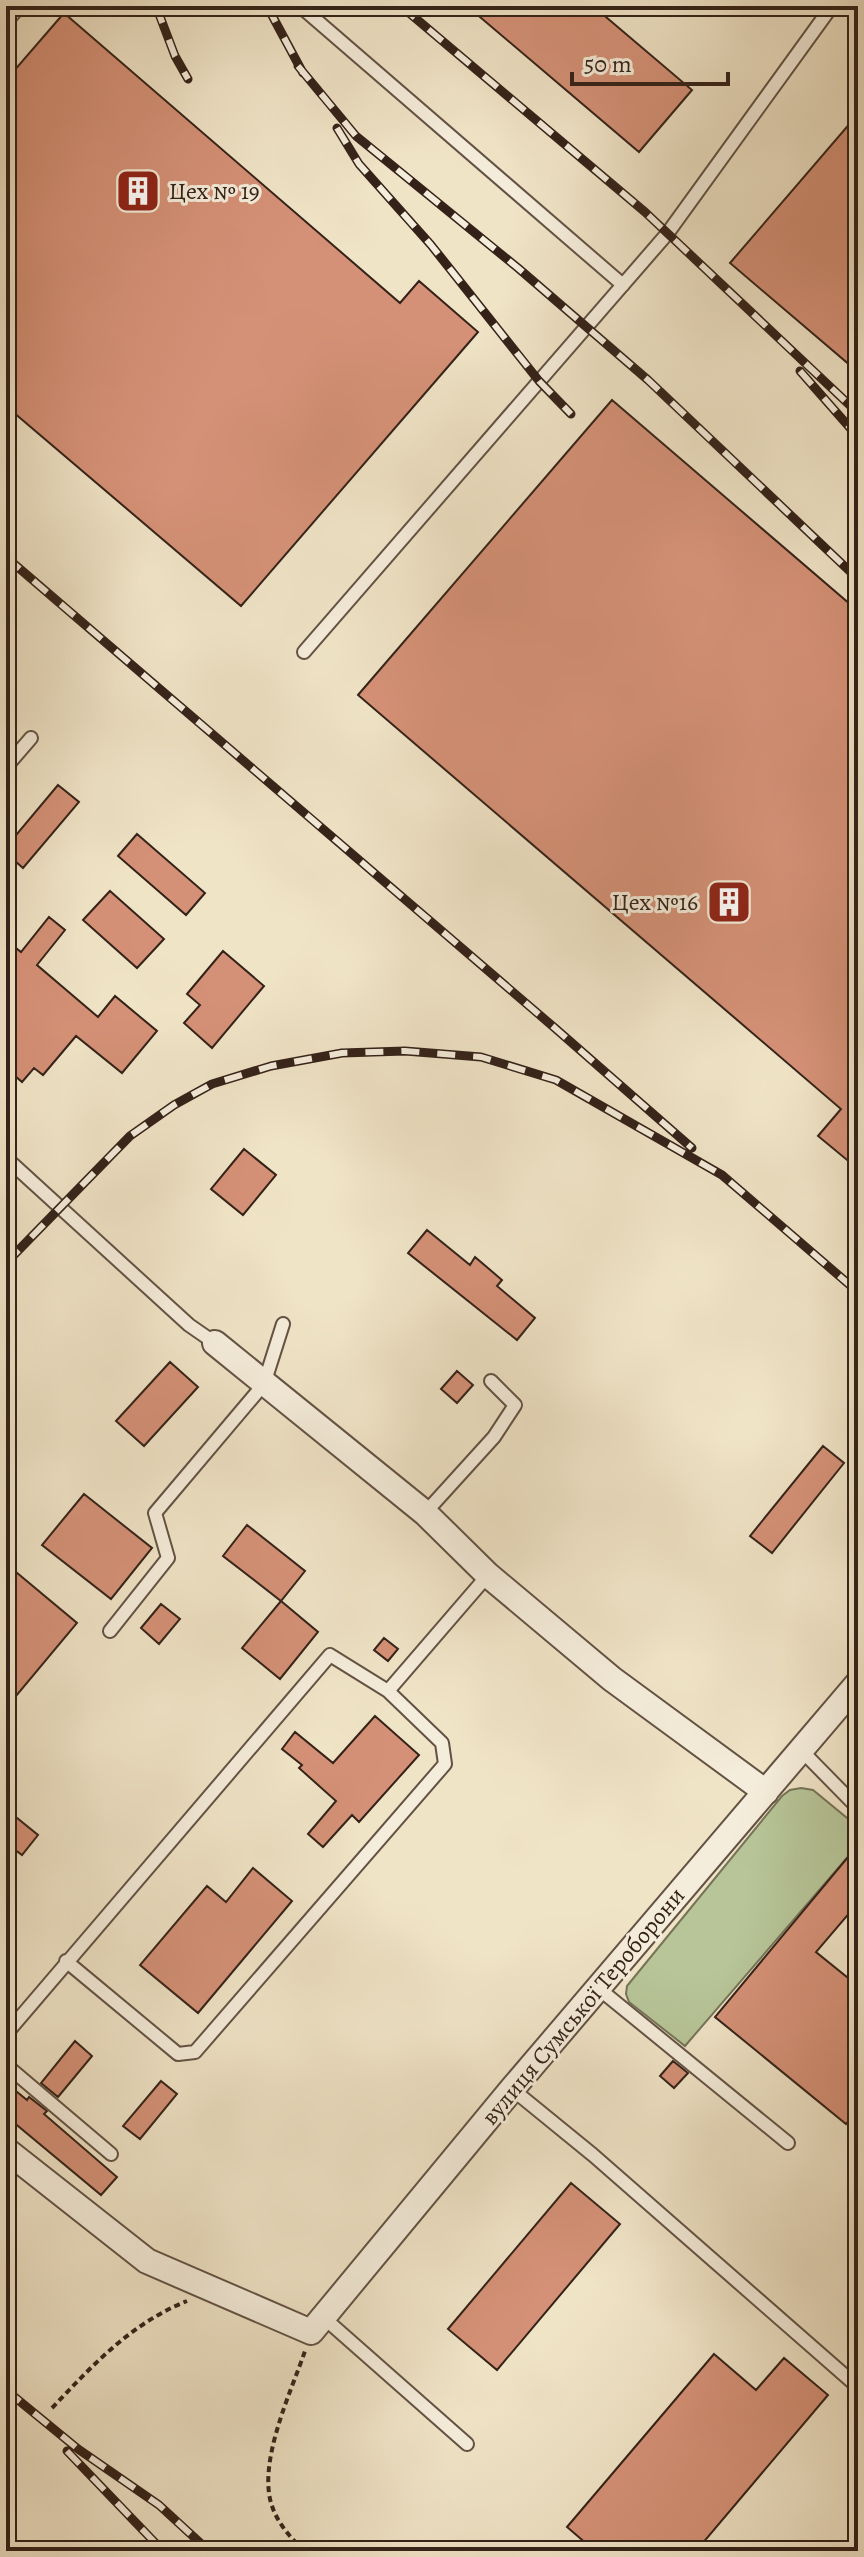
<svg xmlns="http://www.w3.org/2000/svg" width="864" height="2557" viewBox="0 0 864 2557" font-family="Alegreya,serif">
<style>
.green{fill:#b7c598;stroke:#767458;stroke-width:2}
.building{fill:#d59177;stroke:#342219;stroke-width:2}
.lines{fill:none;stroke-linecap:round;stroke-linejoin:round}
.service-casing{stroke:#635244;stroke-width:16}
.minor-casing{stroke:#635244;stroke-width:28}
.path{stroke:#342219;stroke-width:4;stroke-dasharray:6 4;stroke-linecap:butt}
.service{stroke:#f5eddb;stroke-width:12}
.minor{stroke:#f5eddb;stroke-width:24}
.rail-casing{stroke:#342219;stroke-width:9}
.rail{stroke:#f5eddb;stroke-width:6;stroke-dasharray:18;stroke-linecap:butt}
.labels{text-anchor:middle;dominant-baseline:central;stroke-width:6;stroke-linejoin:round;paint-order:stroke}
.poi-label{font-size:24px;fill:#342219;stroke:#f5eddb;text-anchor:start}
.street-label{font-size:24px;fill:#342219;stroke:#f5eddb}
</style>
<rect width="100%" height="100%" fill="#f0e4c7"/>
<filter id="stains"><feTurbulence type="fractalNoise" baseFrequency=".0025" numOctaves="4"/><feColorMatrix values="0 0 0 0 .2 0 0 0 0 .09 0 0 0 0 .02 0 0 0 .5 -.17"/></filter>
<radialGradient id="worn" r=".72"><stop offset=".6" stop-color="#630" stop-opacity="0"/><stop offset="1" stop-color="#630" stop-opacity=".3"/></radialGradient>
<path class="green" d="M801,1788L813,1790L858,1827V1845L685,2046L629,2002L626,1994L627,1986L782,1796L790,1790Z"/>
<path class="building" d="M467,6H593L692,90L639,152Z
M64,13L400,303L419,281L478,332L241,606L6,406V80Z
M858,114V372L730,263Z
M612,400L858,611V1169L818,1136L841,1109L358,695Z
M58,785L79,802L23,868L6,853V847Z
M137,834L205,893L186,915L118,856Z
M110,891L164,939L137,968L83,920Z
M49,917L65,930L37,965L98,1017L115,996L157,1031L122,1073L76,1036L43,1075L34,1068L22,1082L6,1068V940L21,952Z
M223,951L264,986L212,1048L184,1023L200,1005L187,994Z
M244,1149L276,1175L243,1215L211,1189Z
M427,1230L470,1265L475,1257L502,1280L497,1286L535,1318L517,1340L408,1253Z
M170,1362L198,1387L144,1446L116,1421Z
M457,1371L473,1385L457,1403L441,1389Z
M823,1446L844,1463L772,1553L750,1536Z
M84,1494L152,1548L111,1599L42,1545Z
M247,1525L305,1571L281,1601L223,1556Z
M16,1572L77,1623L6,1708V1584Z
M281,1601L318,1632L280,1679L242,1648Z
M161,1604L180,1619L159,1644L141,1628Z
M384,1638L398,1649L388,1661L374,1650Z
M375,1716L419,1755L359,1822L352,1815L323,1847L308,1834L336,1801L299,1768L302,1765L282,1749L295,1732L333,1763Z
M6,1809L38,1835L22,1855L6,1843Z
M858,1845V1903L816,1952L858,1986V2109L846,2124L715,2017Z
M253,1868L292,1901L198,2013L140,1965L207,1886L226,1902Z
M75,2041L92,2056L58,2097L41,2083Z
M673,2061L688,2073L674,2088L660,2076Z
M161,2081L177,2094L140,2139L123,2126Z
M6,2083L27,2100L29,2097L47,2111L44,2114L117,2177L101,2195L6,2116Z
M571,2183L620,2224L497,2370L448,2329Z
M714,2354L756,2390L784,2358L828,2395L696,2551H595L567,2527Z"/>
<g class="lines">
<g class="service-casing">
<path id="service" d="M300,6L623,285
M6,22L20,6
M304,652L667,234L832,6
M6,767L31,738
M6,1158L189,1325L215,1343
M425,1513L494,1437L515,1405L491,1381
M110,1631L168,1558L155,1513L264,1384L283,1324
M801,1750L858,1808
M66,1961L178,2054L195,2052L445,1764L442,1743L388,1691
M598,1988L788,2143
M6,2034L330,1655L388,1691L488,1575
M6,2065L111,2154
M512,2089L593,2155L858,2387
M323,2317L467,2444"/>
</g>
<g class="minor-casing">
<path id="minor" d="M215,1343L425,1513L488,1575L612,1679L766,1792
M6,2150L147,2261L311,2332L512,2089L858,1683"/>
</g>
<path class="path" d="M52,2408C93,2365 130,2324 187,2301
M6,2454L12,2453L6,2478
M304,2551C291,2538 278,2524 272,2506C257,2463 291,2392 305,2351"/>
<use href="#service" class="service"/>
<use href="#minor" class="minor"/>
<g class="rail-casing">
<path id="rail" d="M156,6L175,56L188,79
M267,6L303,73
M401,6L645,212L858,413
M298,66L356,136L518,268L648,380L858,579
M337,128L359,164L431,245L539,381L571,414
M800,371L858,437
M6,557L556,1029L692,1148
M6,1263L130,1136L174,1105L212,1084L271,1066L342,1053L405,1051L481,1057L556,1080L722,1175L858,1292
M6,2390L78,2449L159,2505L209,2551
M67,2451L163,2551"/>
</g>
<use href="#rail" class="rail"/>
</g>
<defs>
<g id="building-square" transform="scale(2.3)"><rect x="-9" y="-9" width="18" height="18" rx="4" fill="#8f2418" stroke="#f5eddb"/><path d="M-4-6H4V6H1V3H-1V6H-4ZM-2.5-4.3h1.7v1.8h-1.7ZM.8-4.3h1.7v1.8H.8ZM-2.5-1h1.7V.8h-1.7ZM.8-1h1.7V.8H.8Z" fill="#fff"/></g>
</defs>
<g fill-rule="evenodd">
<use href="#building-square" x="138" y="191"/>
<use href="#building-square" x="729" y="902"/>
</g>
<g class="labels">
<g class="poi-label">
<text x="169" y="191">Цех № 19</text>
<text x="698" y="902" text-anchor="end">Цех №16</text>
</g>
<g class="street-label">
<text transform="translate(583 2006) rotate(-50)">вулиця Сумської Тероборони</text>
</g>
</g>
<rect width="864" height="2557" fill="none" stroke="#f0e4c7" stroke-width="32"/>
<rect x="8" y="8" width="848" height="2541" fill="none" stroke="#342219" stroke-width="4"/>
<rect x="16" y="16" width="832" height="2525" fill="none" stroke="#342219" stroke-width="2"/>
<path d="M572 72v12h156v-12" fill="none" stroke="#342219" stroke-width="4"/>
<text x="584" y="72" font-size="24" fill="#342219" stroke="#f5eddb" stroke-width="6" paint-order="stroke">50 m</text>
<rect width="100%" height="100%" filter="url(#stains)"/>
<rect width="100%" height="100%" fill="url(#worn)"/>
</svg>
